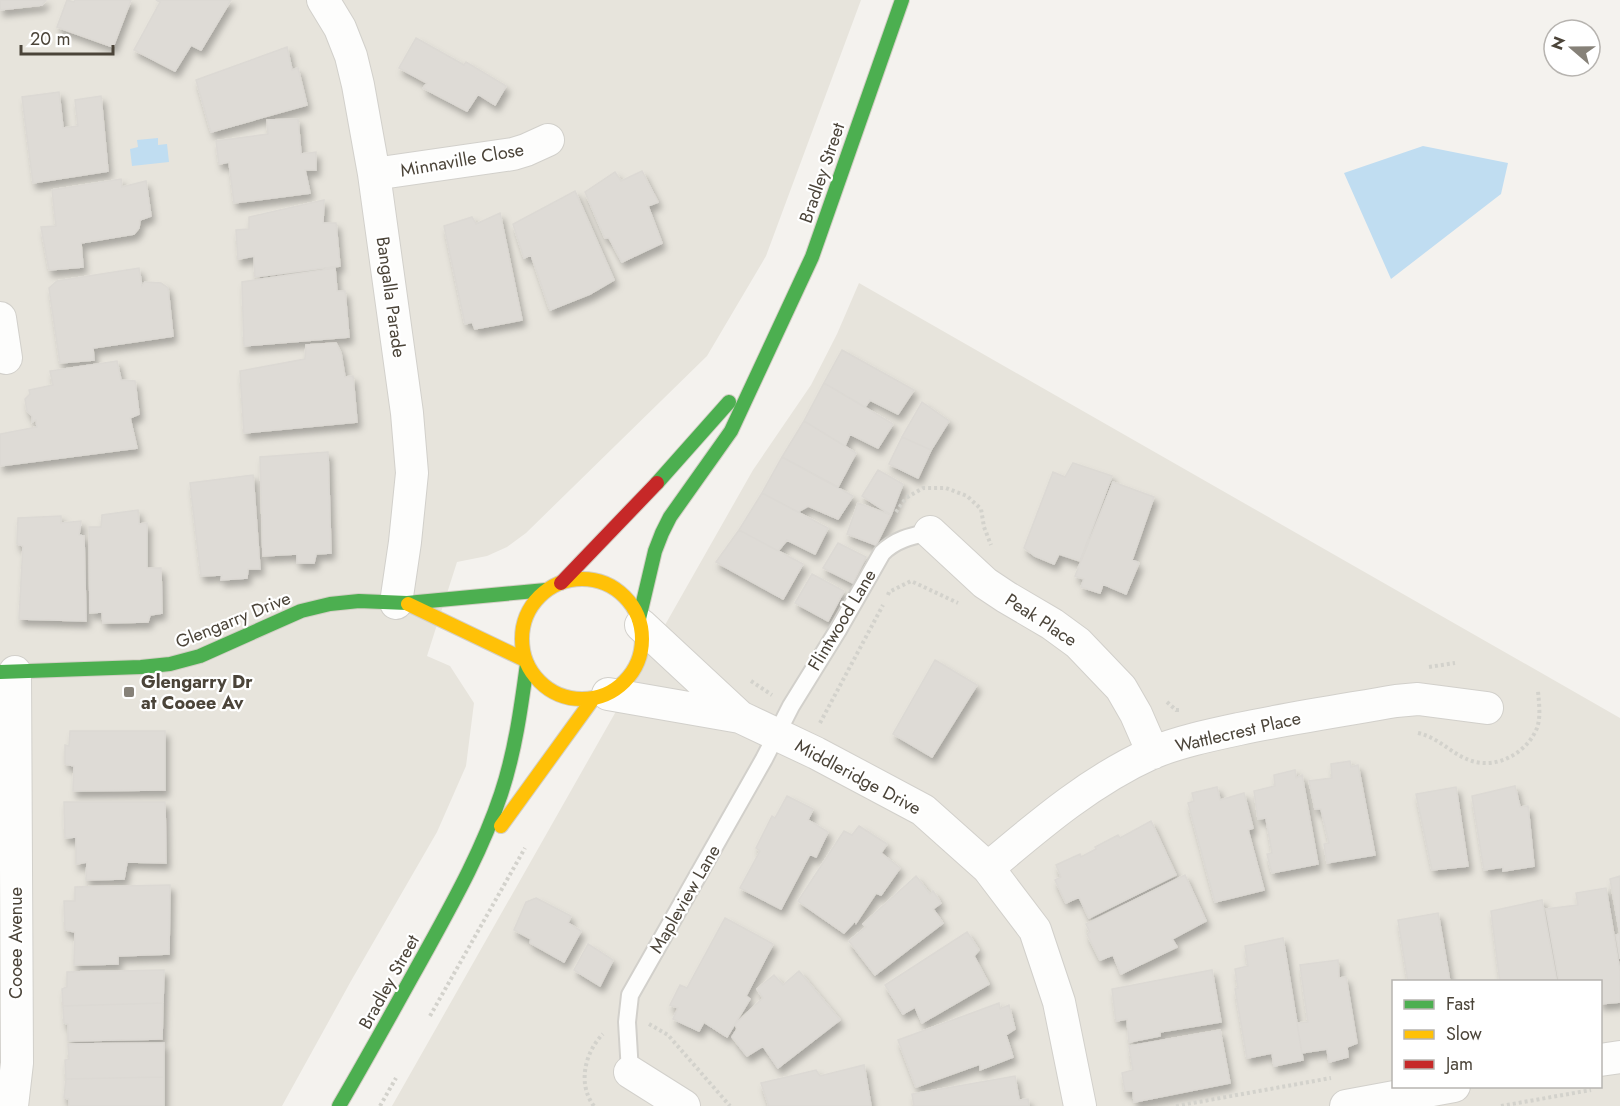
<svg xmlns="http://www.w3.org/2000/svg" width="1620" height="1106" viewBox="0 0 1620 1106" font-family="Jost,sans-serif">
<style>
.residential{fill:#e7e4dc;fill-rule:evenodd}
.water{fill:#c0ddf1}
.building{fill:#dedbd6;stroke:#dcd9d4;stroke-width:1.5;filter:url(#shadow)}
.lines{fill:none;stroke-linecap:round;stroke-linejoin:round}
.lane-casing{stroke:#d2d0cb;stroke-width:20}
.street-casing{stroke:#d2d0cb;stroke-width:34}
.fast-casing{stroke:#d3cfc5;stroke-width:16}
.slow-casing{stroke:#d3cfc5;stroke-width:16}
.jam-casing{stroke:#d3cfc5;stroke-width:16}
.path{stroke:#d3d2cc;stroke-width:4;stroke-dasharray:3 3;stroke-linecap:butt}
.lane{stroke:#fdfdfc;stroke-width:16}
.street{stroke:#fdfdfc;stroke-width:32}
.fast{stroke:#4caf50;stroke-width:14}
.slow{stroke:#ffc107;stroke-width:14}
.jam{stroke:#c62828;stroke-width:14}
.poi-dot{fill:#868178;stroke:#fff;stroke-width:2}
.labels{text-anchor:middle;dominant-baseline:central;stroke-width:4.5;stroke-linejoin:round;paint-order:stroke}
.street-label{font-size:18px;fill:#4b4439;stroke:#fff}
.poi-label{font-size:18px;font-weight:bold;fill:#4b4439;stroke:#fff;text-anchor:start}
</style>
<defs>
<filter id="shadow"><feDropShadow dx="3.5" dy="6" stdDeviation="3" flood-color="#0004"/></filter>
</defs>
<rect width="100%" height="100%" fill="#f4f2ee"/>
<path class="residential" d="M0,0H861L766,256L707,356L526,533L507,547L487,556L457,562L427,656L450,666L474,703L466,766L437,832L351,981L282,1106H0Z
M859,283L1620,718V1106H392L753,470L811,385L837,334ZM1394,982H1600V1086H1394Z"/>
<path class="water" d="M158,138V145L167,144L169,162L132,166L130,149L138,147L137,140Z
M1423,146L1508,163L1501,194L1391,279L1344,173Z"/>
<path class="building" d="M0,0H46L42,5L0,10Z
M67,0L74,2L75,0H131L113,47L57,27Z
M156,0H231L201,50L191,45L175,71L134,50L160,2Z
M416,38L464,65L466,62L506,86L495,105L478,94L467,111L423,88L427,83L399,68Z
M287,47L292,70L298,68L307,105L211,132L196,80Z
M59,92L63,128L78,126L75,100L101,96L108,171L33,183L22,97Z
M298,119L301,154L316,152V170H305L310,193L234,203L229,162L219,164L216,141L268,134L267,120Z
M642,171L658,202L648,206L662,243L622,262L609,238H605L585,192L615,172L621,181Z
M121,179L122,187L146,181L151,216L140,220L139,228L134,234L81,243L83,267L49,270L41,227L56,226L52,190Z
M575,191L614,280L590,294L550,310L531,255L524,258L513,224Z
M324,200L323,223H336L340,266L255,277L254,256L238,259L236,230L249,229V217Z
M500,213L522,320L475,329L472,322L465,324L444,226L472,217L476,224Z
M139,268L142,286L145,282L161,283L168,288L173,336L93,348L94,360L60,363L49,288L57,281Z
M335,268L337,291H345L349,337L244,346L242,282Z
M336,343L341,353L345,377L353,376L357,422L244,433L240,371L305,359L306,345Z
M842,350L914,390L898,414L870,400L865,407L824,383Z
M117,361L121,380L135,381L139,414L130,418L137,448L0,466V434L37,427L36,420L32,422V416L27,411L25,399L30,394L29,390L53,385L50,371Z
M824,383L893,424L878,448L850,434L845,446L804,421Z
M922,402L949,421L931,450L902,437Z
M804,421L856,453L838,487L782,457Z
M902,437L931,450L918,478L889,464Z
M328,452L331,553L316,554L314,563H297V554L263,556L260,457Z
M782,457L853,496L838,519L808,506L798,512L762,493Z
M1073,463L1112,476L1080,561L1059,554L1054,564L1035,556L1024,548L1053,472L1065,477Z
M878,470L903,484L891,515L862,496Z
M253,475L260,569H248L247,578L221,580L222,575L201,576L190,483Z
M1113,482L1154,497L1132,560L1139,563L1126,594L1103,584L1100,593L1081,587L1084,579L1075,576Z
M762,493L828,528L815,554L787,540L778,551L739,530Z
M858,503L891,515L876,545L847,534Z
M138,510L139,524L147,523V568H161L162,613L150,615L148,622L103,623L102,612L90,613L89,527H101L102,515Z
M61,516V523L81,521L79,535L84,536L86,621L19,619L23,546L17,544L18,518Z
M739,530L803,564L783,599L716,562Z
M838,543L866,557L853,583L823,568Z
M812,574L844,591L828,621L795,603Z
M935,660L977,685L932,757L893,734Z
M70,731H165V790L73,791L74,766L65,764V745L69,746Z
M1350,761L1351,767L1358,765L1375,855L1327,863L1324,844L1329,843L1321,809H1315L1309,781L1332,778L1331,764Z
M1295,770L1296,778L1302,775L1318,864L1272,873L1267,854L1272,853L1266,818L1258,819L1254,791L1275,786L1274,775Z
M1515,786L1520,807L1528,806L1534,866L1503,871V867L1484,870L1472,796Z
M1217,787L1220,800L1244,793L1253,828L1248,830L1264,890L1215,902L1188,803L1194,801L1192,793Z
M1456,787L1468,866L1432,870L1416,794Z
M787,796L813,809L808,820L828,832L816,857L810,854L781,909L740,888L760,851L756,848L772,816L775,818Z
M64,802H165L166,863L127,862L124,879L86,880L87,862L76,864V837L65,838Z
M1151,821L1176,875L1089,918L1079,897L1066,903L1055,880L1061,877L1056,865L1080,854L1081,857L1096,849L1095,847L1118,835L1120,838Z
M859,826L887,844L881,853L900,868L881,895L876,893L856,923L855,921L844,933L798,901L844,831L852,835Z
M1185,875L1206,921L1172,939L1177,947L1121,974L1113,955L1100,960L1087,934L1090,932L1086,924Z
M916,876L930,894L933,891L941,903L933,909L943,923L875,975L849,941L866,927L863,924Z
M1620,876V959L1616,935L1620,934L1610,879Z
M170,885L169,954L118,956V964L74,965L75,932L65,930L64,901H75V887Z
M1606,888L1620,971V1002L1600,1004V982H1559L1546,909L1578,905L1576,893Z
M536,898L571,916L568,923L581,931L564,962L530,943L531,939L514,930L526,902Z
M1542,900L1557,982H1500L1491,911Z
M1438,913L1450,982H1408L1398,920Z
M725,918L773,944L746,996L750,999L727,1037L704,1022L699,1031L673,1019L678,1008L670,1005L680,985L687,988Z
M967,932L979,950L974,956L989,984L922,1023L915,1007L903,1014L885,985Z
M1283,938L1303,1060L1274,1066L1272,1053L1247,1058L1235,989L1238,988L1235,969L1248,966L1245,946Z
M588,944L613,960L600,986L574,970Z
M1338,960L1339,978L1346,977L1357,1043L1347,1047L1348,1057L1329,1062L1327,1049L1302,1053L1297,1023L1308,1022L1300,965Z
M164,970L163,1003L63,1006L62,989L67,987V972Z
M1212,970L1221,1022L1160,1032V1036L1129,1042L1127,1019L1116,1021L1112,989Z
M799,971L840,1020L778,1068L763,1046L747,1056L732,1037L737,1029L735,1024L763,998L757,989L774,975L783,985Z
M163,1003L162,1039L68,1041V1024L64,1023L63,1006Z
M999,1003L1000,1009L1009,1005L1015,1029L1006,1035L1013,1057L980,1070V1064L916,1087L898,1040Z
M1220,1030L1230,1083L1134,1102L1133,1091H1125L1122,1073L1133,1070L1129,1046Z
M164,1043V1077L66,1079L65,1060L69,1059L68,1044Z
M864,1065L871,1106H769L761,1083L816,1070L820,1076Z
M1015,1076L1019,1100L1028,1099L1029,1106H914L912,1094Z
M164,1077V1106H69V1099L64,1098L66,1079Z"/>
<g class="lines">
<g class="lane-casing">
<path id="lane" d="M630,1072L627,1022L630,995L764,759L791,706L838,630L882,553C896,539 912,536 930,532"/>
</g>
<g class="street-casing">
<path id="street" d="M323,0L340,28L351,56L358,85L374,174L407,413L412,473L405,542L396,603
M374,174L513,154L526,150L548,140
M0,318L6,358
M930,532L985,583L1006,597L1052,624L1078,643L1121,688L1136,714L1153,753
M641,625L740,717
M608,694L740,717L816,753L923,810L988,868L1035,930L1059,1002L1080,1106
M988,868C1039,825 1090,781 1152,753C1178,742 1211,735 1239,729C1291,718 1344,710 1396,701L1418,699L1487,708
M1600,1060L1620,1057
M630,1072L684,1106
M12,1106L17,1063L15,672
M1346,1106L1454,1086"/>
</g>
<g class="fast-casing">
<path id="fast" d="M657,483L729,402
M639,619L655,551L662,533L670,517L731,431L812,257L902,0
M0,672L141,667L170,664L200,656L301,611L330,604L359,601L407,603L546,590
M339,1106C370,1053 399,1000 429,946C456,897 483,848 501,794C515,752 521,708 527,664"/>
</g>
<g class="slow-casing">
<path id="slow" d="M522 639a60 60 0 1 1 120 0a60 60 0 1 1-120 0Z
M408,604L525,660
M501,826L593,699"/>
</g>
<g class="jam-casing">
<path id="jam" d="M561,583L657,483"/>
</g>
<path class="path" d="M896,512L906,498L923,488H946L967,496L981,509L984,527L991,545
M888,595L889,592L911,581L958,603
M1429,667L1455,663
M751,681L772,695
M1167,702L1176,710H1180
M820,723L883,605
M1418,733C1440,738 1452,755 1472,761C1497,769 1527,753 1537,728C1541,717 1539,703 1538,691
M430,1016L525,848
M649,1024L668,1035L730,1106
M380,1106L396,1078
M594,1106C577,1084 585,1052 603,1034
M1176,1106L1331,1078
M1501,1106L1591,1090"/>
<use href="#lane" class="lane"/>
<use href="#street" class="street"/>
<use href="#fast" class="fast"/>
<use href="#slow" class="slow"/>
<use href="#jam" class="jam"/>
</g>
<rect class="poi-dot" x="123" y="686" width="12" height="12" rx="3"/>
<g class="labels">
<g class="street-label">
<text transform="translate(462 160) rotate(-10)">Minnaville Close</text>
<text transform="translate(822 173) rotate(-71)">Bradley Street</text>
<text transform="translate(391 297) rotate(82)">Bangalla Parade</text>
<text transform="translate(233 620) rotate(-22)">Glengarry Drive</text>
<text transform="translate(842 620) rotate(-59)">Flintwood Lane</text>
<text transform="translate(1041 620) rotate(33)">Peak Place</text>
<text transform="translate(1238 732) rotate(-13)">Wattlecrest Place</text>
<text transform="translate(858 777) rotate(28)">Middleridge Drive</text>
<text transform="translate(685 899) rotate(-60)">Mapleview Lane</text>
<text transform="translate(16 943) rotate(-90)">Cooee Avenue</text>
<text transform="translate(389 982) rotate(-61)">Bradley Street</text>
</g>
<g class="poi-label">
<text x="141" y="682">Glengarry Dr<tspan x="141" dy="21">at Cooee Av</tspan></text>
</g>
</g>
<rect x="1392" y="980" width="210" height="108" fill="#ffffff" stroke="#b7b4b0" stroke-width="1.5"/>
<rect x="1404" y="1000" width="30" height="9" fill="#4caf50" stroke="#b7b4b0" stroke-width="1.5"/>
<text x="1446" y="1010" font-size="18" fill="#4b4439">Fast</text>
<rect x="1404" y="1030" width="30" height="9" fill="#ffc107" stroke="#b7b4b0" stroke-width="1.5"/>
<text x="1446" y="1040" font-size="18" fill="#4b4439">Slow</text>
<rect x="1404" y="1060" width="30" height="9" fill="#c62828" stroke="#b7b4b0" stroke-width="1.5"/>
<text x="1446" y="1070" font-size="18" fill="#4b4439">Jam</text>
<g transform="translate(1572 48) rotate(290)"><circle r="28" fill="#ffffff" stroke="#b7b4b0" stroke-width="1.5"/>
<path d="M0-4.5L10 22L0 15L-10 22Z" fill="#868178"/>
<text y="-9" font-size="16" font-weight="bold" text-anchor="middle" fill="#4b4439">N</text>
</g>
<path d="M21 45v9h92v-9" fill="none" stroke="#4b4439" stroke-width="3"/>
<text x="30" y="45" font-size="18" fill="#4b4439" stroke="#ffffff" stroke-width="4.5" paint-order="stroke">20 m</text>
</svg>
